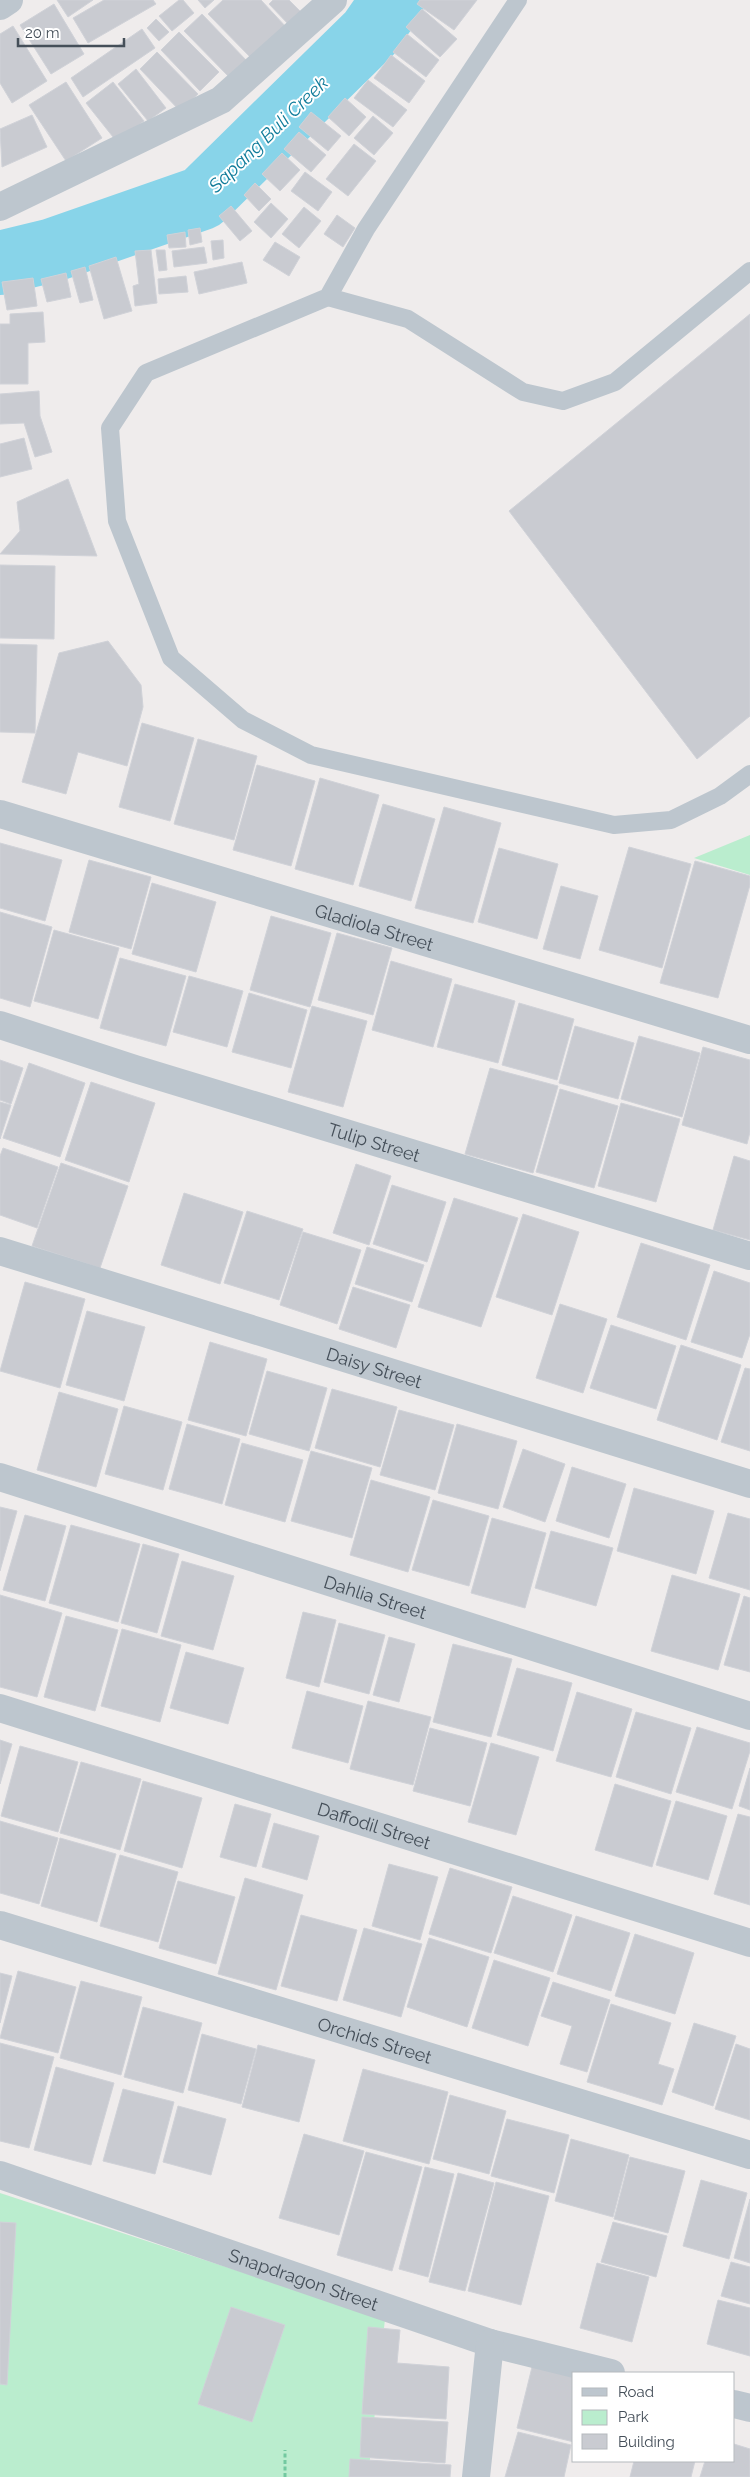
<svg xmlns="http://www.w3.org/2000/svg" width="750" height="2477" viewBox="0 0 750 2477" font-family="Raleway,sans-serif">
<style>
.green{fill:#baedce}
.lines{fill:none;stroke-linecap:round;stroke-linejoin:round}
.river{stroke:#88d4e9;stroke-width:64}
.building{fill:#c9cbd1;stroke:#d0d2d8}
.path{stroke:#73c9a0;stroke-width:3;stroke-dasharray:4 2.5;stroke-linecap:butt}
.lane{stroke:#bdc6ce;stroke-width:18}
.street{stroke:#bdc6ce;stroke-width:28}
.labels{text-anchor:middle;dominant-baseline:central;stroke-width:4;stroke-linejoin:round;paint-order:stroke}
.street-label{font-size:18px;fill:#454f59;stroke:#fff}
.water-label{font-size:19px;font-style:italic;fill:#0f7b9a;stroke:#fff}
</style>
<rect width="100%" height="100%" fill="#efecec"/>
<path class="green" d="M750,835V875L694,858Z
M0,2193L385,2319L368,2477H0Z"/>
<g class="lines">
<path class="river" d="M0,263L53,250L202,198L370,33L393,0"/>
</g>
<path class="building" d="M57,0H93L68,17Z
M104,0H153L156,4L88,43L73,18Z
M179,0H183L194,13L172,31L159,16Z
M198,0H214L205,8Z
M223,0H261L287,28L253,60L208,14Z
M273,0H289L302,13L290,26L269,4Z
M420,0H477L454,30L417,4Z
M54,4L84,54L51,74L20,25Z
M422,9L457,39L440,57L406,27Z
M202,14L247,61L230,78L184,31Z
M156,19L169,32L159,41L147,28Z
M13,26L47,81L12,103L0,83V34Z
M142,29L155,48L83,97L71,78Z
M179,32L219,72L200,91L161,50Z
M407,34L439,60L426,77L393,52Z
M157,52L198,94L180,111L140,69Z
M391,55L425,81L409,103L374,78Z
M136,69L166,108L148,121L118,84Z
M368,80L407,110L393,127L354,98Z
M66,82L102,138L66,161L29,105Z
M113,82L144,121L117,142L86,103Z
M345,98L366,117L349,136L328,117Z
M311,112L341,136L328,151L299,127Z
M32,115L47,147L2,167L0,129Z
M373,116L393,133L374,155L354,138Z
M299,132L326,155L311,172L284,149Z
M354,144L376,161L348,196L326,179Z
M282,153L300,170L280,191L262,174Z
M305,172L332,192L318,211L291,191Z
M255,183L271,199L259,211L244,195Z
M271,203L288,219L271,238L254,222Z
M231,206L252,231L240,241L219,216Z
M304,207L321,221L299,248L282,234Z
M337,215L355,228L343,247L324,234Z
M200,228L202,242L190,245L188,230Z
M185,232L186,247L169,248L167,235Z
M223,240L224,258L213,260L211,241Z
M275,242L300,257L289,276L263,260Z
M204,247L207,263L174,267L172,251Z
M151,250L157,303L135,306L133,286L139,284L135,251Z
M156,250H165L167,270L159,271Z
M116,257L132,311L104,319L89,266Z
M242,262L247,283L199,294L194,272Z
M85,267L93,300L80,303L71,271Z
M66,273L71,297L47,302L41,279Z
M186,276L188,292L159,294L158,279Z
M33,278L37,306L7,310L2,282Z
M43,312L45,342L28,343V384H0V324H10V314Z
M750,314V716L697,759L509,511Z
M39,391L40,416L52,452L35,457L24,423L0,424V394Z
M24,438L32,469L0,477V444Z
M68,479L97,556L0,554L20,531L17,502Z
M0,565L55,566L54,639L0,638Z
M108,641L141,685L143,707L127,766L78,752L66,794L22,782L59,653Z
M0,644L37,645L35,733L0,732Z
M142,723L194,738L170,821L119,807Z
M198,739L257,756L234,840L174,824Z
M257,765L315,781L291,866L233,850Z
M320,778L379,795L353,885L295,869Z
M383,804L435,819L411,901L359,886Z
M444,807L501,823L473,923L415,908Z
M0,843L62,860L45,921L0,908Z
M629,847L691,864L662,968L599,950Z
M499,848L558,864L537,939L478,922Z
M89,860L151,877L131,949L69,932Z
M695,861L750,876V885L718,998L660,983Z
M152,883L216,902L196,972L132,954Z
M561,886L598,896L580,959L543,949Z
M0,912L52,927L30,1007L0,998Z
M271,916L331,933L310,1007L250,990Z
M54,930L119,948L98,1019L34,1001Z
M337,933L392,948L373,1015L318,1000Z
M120,958L186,976L166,1046L100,1028Z
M391,961L452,979L433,1047L372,1030Z
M189,976L243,991L227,1047L173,1032Z
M455,984L515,1001L498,1063L437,1047Z
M249,993L307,1010L291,1068L232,1052Z
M519,1003L574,1019L557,1080L502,1065Z
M312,1006L367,1021L343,1107L288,1092Z
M575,1026L634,1043L618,1099L559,1083Z
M639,1036L700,1053L682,1117L621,1099Z
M703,1047L750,1060V1132L747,1144L682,1125Z
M0,1060L23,1068L11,1104L0,1100Z
M29,1063L85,1083L60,1157L3,1138Z
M490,1068L558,1086L533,1173L465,1154Z
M91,1082L155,1103L129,1182L65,1160Z
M560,1089L618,1106L594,1188L536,1172Z
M0,1102L11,1105L0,1139Z
M621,1103L680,1119L656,1202L598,1186Z
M3,1148L58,1167L37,1228L0,1215V1156Z
M734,1156L750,1161V1240L713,1230Z
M61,1163L128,1186L100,1268L32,1246Z
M356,1164L391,1176L369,1245L333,1233Z
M392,1185L446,1202L427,1262L373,1244Z
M184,1193L243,1212L220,1284L161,1265Z
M454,1198L518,1218L481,1327L418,1307Z
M247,1211L303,1229L279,1300L224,1283Z
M523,1214L579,1232L552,1315L496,1297Z
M303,1232L361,1250L337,1324L280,1305Z
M641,1243L710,1265L686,1340L617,1317Z
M367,1247L424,1265L412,1302L355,1284Z
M714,1271L750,1283V1334L742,1358L691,1342Z
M25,1282L85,1299L60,1388L0,1371Z
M353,1287L410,1305L396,1348L339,1329Z
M560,1304L607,1319L583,1393L536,1378Z
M87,1311L145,1327L124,1401L66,1385Z
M611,1325L676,1346L656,1409L590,1388Z
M210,1342L267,1359L246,1436L188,1420Z
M681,1345L741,1365L717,1440L657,1420Z
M745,1368L750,1369V1451L721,1442Z
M267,1371L327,1388L309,1451L249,1434Z
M332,1389L397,1407L380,1467L315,1448Z
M59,1392L118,1409L96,1487L37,1470Z
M124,1406L182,1422L163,1490L105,1474Z
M399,1410L454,1425L435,1490L380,1475Z
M187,1424L240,1439L222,1504L169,1489Z
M457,1424L517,1441L498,1509L438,1493Z
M242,1443L303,1460L285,1522L225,1505Z
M523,1449L565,1464L545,1522L503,1507Z
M311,1451L372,1468L352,1538L291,1521Z
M572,1467L626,1484L609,1538L556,1521Z
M371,1480L430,1497L408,1572L350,1555Z
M634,1488L714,1511L696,1574L617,1551Z
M433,1500L489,1516L469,1586L412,1570Z
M0,1507L17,1511L0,1571Z
M728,1513L750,1519V1590L709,1578Z
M25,1515L66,1526L45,1601L3,1590Z
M492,1518L546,1533L525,1608L471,1593Z
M71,1525L140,1544L118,1622L49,1603Z
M551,1531L613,1548L596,1606L535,1588Z
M143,1544L179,1554L157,1633L121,1623Z
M182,1561L234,1576L213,1650L161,1636Z
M672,1575L740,1594L718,1670L651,1651Z
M0,1595L62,1613L37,1697L0,1687Z
M744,1596L750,1598V1672L724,1665Z
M303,1612L336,1620L319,1687L286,1678Z
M66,1616L118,1630L95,1711L44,1697Z
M339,1623L385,1635L369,1694L324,1682Z
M122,1629L181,1645L160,1722L101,1706Z
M389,1637L415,1644L399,1702L373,1695Z
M453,1644L512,1659L491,1737L433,1722Z
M186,1652L244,1668L228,1724L170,1708Z
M517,1668L572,1683L553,1751L497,1735Z
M307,1691L363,1706L348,1763L292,1748Z
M577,1692L632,1709L611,1777L556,1761Z
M368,1701L431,1717L413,1785L350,1769Z
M636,1712L691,1728L671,1794L616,1777Z
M697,1727L750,1743V1751L732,1809L676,1792Z
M430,1728L487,1743L470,1806L413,1791Z
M0,1740L12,1744L0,1784Z
M491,1743L539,1757L516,1835L468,1822Z
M20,1746L78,1762L58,1832L1,1816Z
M81,1762L141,1779L120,1850L60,1833Z
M750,1768V1810L739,1806Z
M143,1781L202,1798L182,1868L124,1851Z
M615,1784L671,1801L652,1867L595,1850Z
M676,1801L727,1816L708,1880L656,1865Z
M235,1804L271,1814L256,1867L220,1857Z
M738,1814L750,1817V1905L714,1894Z
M0,1821L58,1838L39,1904L0,1893Z
M274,1823L319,1836L307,1880L262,1867Z
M60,1838L116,1854L97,1922L41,1906Z
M120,1855L178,1872L158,1942L100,1926Z
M389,1864L438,1877L420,1940L372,1926Z
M450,1868L512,1887L491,1953L429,1934Z
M245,1878L303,1895L276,1990L218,1974Z
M178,1881L235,1897L216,1964L159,1948Z
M513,1896L572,1915L553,1972L494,1953Z
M301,1915L357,1930L337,2001L281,1986Z
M576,1916L630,1933L611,1991L557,1974Z
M364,1928L422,1944L401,2017L343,2000Z
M635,1934L694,1953L675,2014L615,1996Z
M429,1938L489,1957L467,2027L407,2007Z
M494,1960L550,1978L528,2046L472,2028Z
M18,1971L76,1987L58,2053L0,2038Z
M0,1973L12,1976L0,2023Z
M81,1981L142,1997L121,2075L60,2058Z
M553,1982L610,2000L587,2072L560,2064L572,2026L541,2016Z
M611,2004L671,2023L658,2064L674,2069L662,2105L587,2082Z
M143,2007L202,2023L183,2093L124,2077Z
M694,2023L736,2036L713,2106L672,2092Z
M202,2034L256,2049L241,2104L188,2090Z
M0,2043L54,2057L29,2148L0,2141Z
M736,2044L750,2049V2120L715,2109Z
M258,2045L315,2060L299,2122L242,2107Z
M56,2067L114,2083L91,2165L34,2150Z
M363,2069L448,2092L429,2164L343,2141Z
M123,2089L174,2102L155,2174L103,2161Z
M450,2095L506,2111L489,2174L433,2159Z
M178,2106L226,2119L211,2175L163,2162Z
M507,2119L569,2135L554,2193L491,2176Z
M304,2134L364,2151L339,2235L279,2218Z
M571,2139L629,2155L613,2217L555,2201Z
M366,2152L422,2167L392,2271L337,2255Z
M630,2157L685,2171L668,2233L614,2219Z
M425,2167L454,2174L428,2277L399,2269Z
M458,2173L494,2183L465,2291L429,2282Z
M701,2180L747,2193L729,2259L683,2246Z
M496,2182L549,2196L521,2305L468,2291Z
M750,2199V2263L734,2258Z
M0,2222L16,2223L7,2385L0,2384Z
M613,2222L667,2236L656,2277L601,2262Z
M731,2262L750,2267V2304L721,2296Z
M597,2263L649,2277L632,2342L580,2328Z
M718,2300L750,2308V2356L707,2344Z
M231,2307L285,2325L252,2422L198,2404Z
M368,2327L400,2330L397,2363L449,2367L446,2419L362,2414Z
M533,2363L574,2374V2442L517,2428Z
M362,2417L448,2422L445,2463L360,2457Z
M518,2432L571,2445L564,2477H505Z
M734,2444L750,2449V2477H700L705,2461H734Z
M350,2459L451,2465L450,2477H349Z
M634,2461H695L691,2477H630Z"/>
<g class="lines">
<path class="path" d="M285,2477V2450"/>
<path class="lane" d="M750,271L615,382L563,401L523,392L408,319L328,297L146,373L110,428L117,521L171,658L243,720L311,755L614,825L671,820L720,796L750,774
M328,297L366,229L518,0"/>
<g class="street">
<path d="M0,6L9,0"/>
<path d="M0,207L221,100L333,0"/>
<path id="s1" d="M0,814L750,1040"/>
<path id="s2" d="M0,1025L135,1069L750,1256"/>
<path id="s3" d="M0,1251L750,1484"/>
<path id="s4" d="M0,1477L750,1716"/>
<path id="s5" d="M0,1708L750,1943"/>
<path id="s6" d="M0,1925L750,2155"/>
<path id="s7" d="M0,2175L490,2343L611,2373"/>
<path d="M734,2404L750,2408"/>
<path d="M476,2477L490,2343"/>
</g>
</g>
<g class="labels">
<g class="street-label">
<text stroke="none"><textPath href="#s1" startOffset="391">Gladiola Street</textPath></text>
<text stroke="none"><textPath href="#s2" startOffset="392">Tulip Street</textPath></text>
<text stroke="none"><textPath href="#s3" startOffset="392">Daisy Street</textPath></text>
<text stroke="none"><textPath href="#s4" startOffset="394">Dahlia Street</textPath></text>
<text stroke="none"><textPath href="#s5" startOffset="392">Daffodil Street</textPath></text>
<text stroke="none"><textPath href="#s6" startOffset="392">Orchids Street</textPath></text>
<text stroke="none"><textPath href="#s7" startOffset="321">Snapdragon Street</textPath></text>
</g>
<g class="water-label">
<text transform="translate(268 134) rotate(-44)">Sapang Buli Creek</text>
</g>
</g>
<rect x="572" y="2372" width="162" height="90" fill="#ffffff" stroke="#b5b9bd"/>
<rect x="582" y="2388" width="25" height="8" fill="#bdc6ce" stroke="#b5b9bd"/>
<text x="618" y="2397" font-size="15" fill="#454f59">Road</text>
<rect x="582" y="2410" width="25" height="15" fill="#baedce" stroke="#b5b9bd"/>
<text x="618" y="2422" font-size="15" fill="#454f59">Park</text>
<rect x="582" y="2434" width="25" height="15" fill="#c9cbd1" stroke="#b5b9bd"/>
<text x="618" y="2447" font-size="15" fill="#454f59">Building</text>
<path d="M18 38v8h106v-8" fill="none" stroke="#454f59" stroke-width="2.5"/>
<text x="25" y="38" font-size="15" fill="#454f59" stroke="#ffffff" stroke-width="4" paint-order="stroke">20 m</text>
</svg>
